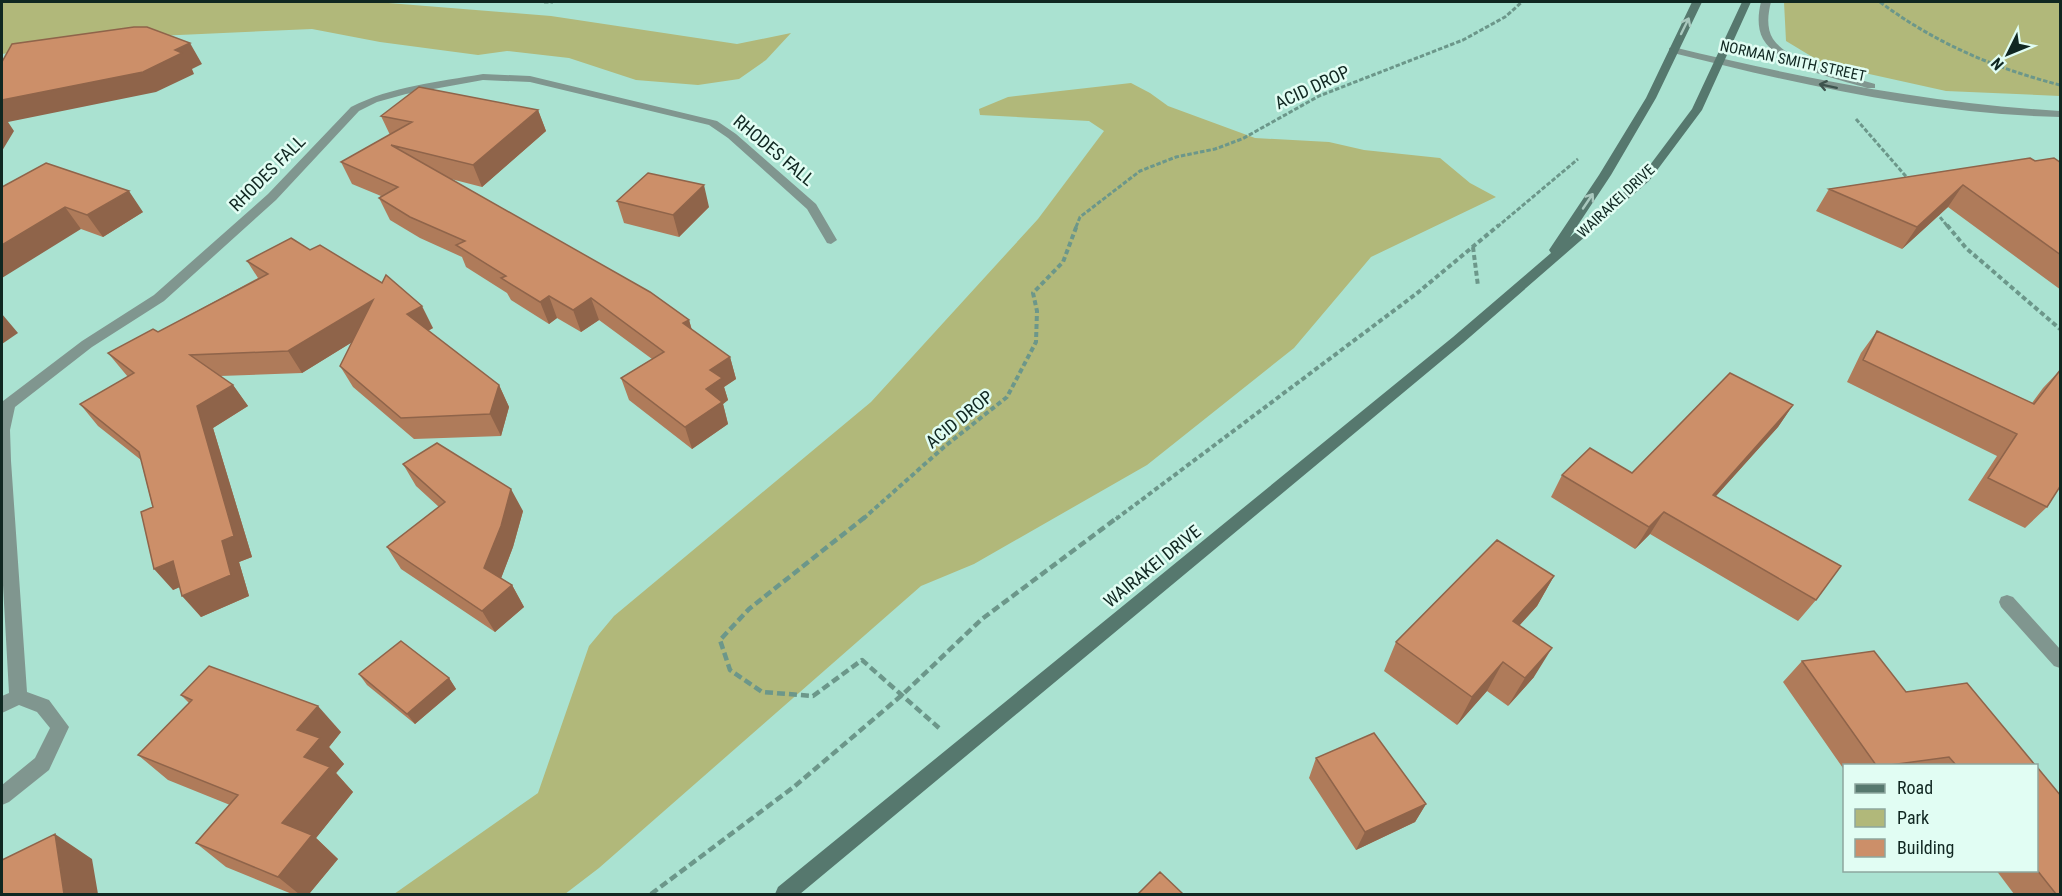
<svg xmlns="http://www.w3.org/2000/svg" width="2062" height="896" viewBox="0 0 2062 896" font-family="'Roboto Condensed',sans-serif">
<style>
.green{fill:#b1b87a}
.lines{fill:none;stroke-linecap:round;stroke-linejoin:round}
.path-far2{stroke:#6c978a;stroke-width:3;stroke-dasharray:4.5 2;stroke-linecap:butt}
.path-far1{stroke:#6c978a;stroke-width:4;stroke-dasharray:5 3;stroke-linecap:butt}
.path{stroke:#6c978a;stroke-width:4.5;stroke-dasharray:8 4;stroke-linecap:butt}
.minor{fill:#80968f;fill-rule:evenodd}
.tertiary{fill:#80968f;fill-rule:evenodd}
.secondary{fill:#56786e;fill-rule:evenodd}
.wall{fill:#af7b5a}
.shaded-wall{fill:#8f644a}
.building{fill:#cc8f69;stroke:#8f644a;stroke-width:1.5}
.oneway{stroke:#a9c8be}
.oneway2{stroke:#3d534d}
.labels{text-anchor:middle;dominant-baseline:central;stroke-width:5;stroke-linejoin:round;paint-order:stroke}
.far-street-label{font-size:15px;fill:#102721;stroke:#e1fdf3}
.street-label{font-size:18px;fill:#102721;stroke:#e1fdf3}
</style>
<rect width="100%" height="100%" fill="#aae2d1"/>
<path class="green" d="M2,2H376L551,16L737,44L791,33L766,60L739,79L698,85L636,80L569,58L507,51L478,55L380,42L312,29L113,38L2,54Z
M1784,2H2060V96L1946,91L1824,64L1786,41Z
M1131,83L1150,93L1168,106L1255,138L1329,142L1364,150L1440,158L1470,183L1496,197L1371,257L1294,348L1147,465L974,564L921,586L599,868L565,894H394L538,793L589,646L614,616L871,402L1038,219L1104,131L1089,121L980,115L979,109L1008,97Z"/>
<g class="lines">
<path class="path-far2" d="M544,2H553
M1880,2C1935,43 1994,68 2060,85
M1856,119L1910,181
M1936,212L1948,227
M1076,227L1080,217L1140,171L1176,157L1215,149L1242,139L1319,96L1463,40L1505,17L1522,2
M1497,227L1578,159"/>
<path class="path-far1" d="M1947,225L1966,248L2060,329
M1473,247L1478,286
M863,519L944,447L1007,397L1036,342L1037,311L1033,293L1063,262L1077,225
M1116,519L1416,294L1499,225"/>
<path class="path" d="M865,517L749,609L720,640L730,670L762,692L813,696L862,660L939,728
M651,894L795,786L902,695L982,619L1118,517"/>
<path class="minor" d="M483,74L530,76L717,121L736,134L816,204L837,240L831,244L827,243L807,209L728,138L709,125L530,82L483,80L406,94L377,102L359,111L276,200L164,301L92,347L15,407L10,430L11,461L27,692L49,700L69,727L49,770L9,802L2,805V785L35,758L50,728L37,712L19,705L2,713V696L9,693L2,567L3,401L82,341L154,295L268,194L351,107C392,86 438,82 483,74Z
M2007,595L2013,597L2060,649V668L2054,666L2001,607L1999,602L2001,597Z"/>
<path class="tertiary" d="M1761,2H1771C1768,13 1766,28 1773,39C1790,64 1847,75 1875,84V88H1867C1838,79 1779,67 1763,39C1757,28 1758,14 1761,2Z
M1673,47C1801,78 1928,103 2060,111V117C1928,114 1797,84 1669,52V48Z"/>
<path class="secondary" d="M1692,2H1702L1656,98L1611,175L1570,237L1641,177L1692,109L1742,2H1751L1702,110L1649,181L1463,343L800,894H775L778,887L1453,337L1551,253L1549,250L1599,175L1646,98Z"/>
</g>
<path class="wall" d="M538,110L546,131L482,187L451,179L689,320L692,330L730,357L736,379L724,387L728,400L723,404L728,424L692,449L629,400L621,378L652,359L599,320L581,332L557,318L549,324L511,300L507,293L466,267L462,257L420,238L390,220L379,198L381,196L352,184L341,162L390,135L381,116Z
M2035,161L2061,163V290L1948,207L1902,249L1816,211L1829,189Z
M2,187L143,212L103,237L81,229Z
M617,201L709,207L679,237L624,223Z
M247,261L433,328L428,331L499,385L509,407L501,436L414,439L353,387L340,366L352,342L302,373L220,376L233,385L248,406L213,428L252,557L239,562L249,596L201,617L179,587L173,590L141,460L98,426L80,404L128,377L108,353L158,332L258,278Z
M1877,331L2032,403L2043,388L2061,369L2047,507L2025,528L1968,500L1997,456L1847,382L1861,353Z
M1793,405L1778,427L1716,496L1816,600L1798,621L1650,534L1635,549L1551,497L1562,475L1632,473Z
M403,464L523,511L513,547L501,578L512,585L524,607L495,632L401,569L387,547L439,507L416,486Z
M1554,576L1537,606L1519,626L1534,677L1508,706L1487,691L1457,725L1384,671L1396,642Z
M1802,661L1906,692L2035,765H1845V771L1783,682Z
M359,674L449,678L456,689L415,724L367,685Z
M181,695L341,732L329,747L344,764L336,773L353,792L316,838L338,859L309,894H292L226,867L196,843L230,805L168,780L138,755L189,703Z
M1316,758L1426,804L1415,822L1356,850L1309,778Z
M1996,870H2037L2061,894H2014Z"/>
<path class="shaded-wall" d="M190,43L202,64L192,69L194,74L156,92L8,122L14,131L2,151V100L175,50Z
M538,110L546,131L482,187L473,165Z
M704,185L709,207L679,237L673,215Z
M1963,185L1948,207L1902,249L1917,227Z
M129,191L143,212L103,237L87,215Z
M65,207L81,229L2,278V245Z
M549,296L557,318L549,324L540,302Z
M591,298L599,320L581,332L573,310Z
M373,300L385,322L302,373L288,351Z
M422,306L433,328L418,336L407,314Z
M2,314L18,333L2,344Z
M689,320L695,342L683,323Z
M730,357L736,379L724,387L728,400L723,404L728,424L692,449L685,427L706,389L710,370Z
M233,385L248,406L213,428L252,557L239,562L249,596L201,617L182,596L222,541L197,406Z
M499,385L509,407L501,436L490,414Z
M1793,405L1778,427L1698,516L1713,495Z
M511,489L523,511L513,547L497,589L484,568Z
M1664,512L1650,534L1635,549L1649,527Z
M173,561L192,582L173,590L154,569Z
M1554,576L1537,606L1497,650L1513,621Z
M512,585L524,607L495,632L482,611Z
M1552,648L1534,677L1508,706L1525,678Z
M1503,662L1487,691L1457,725L1472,697Z
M449,678L456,689L415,724L407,714Z
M318,706L341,732L329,747L344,764L336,773L353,792L316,838L338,859L309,894H299L278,877L282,823L304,757L297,730Z
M1426,804L1415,822L1356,850L1365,832Z
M55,834L92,859L98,894H64Z"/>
<path class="building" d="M134,27H147L190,43L175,50L182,53L143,72L2,100V62L12,44Z
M419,87L538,110L473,165L391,145L650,292L689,320L683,323L730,357L710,370L722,378L706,389L722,402L685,427L621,378L664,352L591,298L573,310L549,296L540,302L501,278L506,276L456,245L465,241L410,217L379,198L398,187L341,162L412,122L381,116Z
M2030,158L2035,161L2054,158L2061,163V255L1963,185L1917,227L1829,189Z
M46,163L129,191L87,215L65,207L2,245V187Z
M648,173L704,185L673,215L617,201Z
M291,238L310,250L320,245L382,283L386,275L422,306L407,314L499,385L490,414L401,418L340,366L373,300L288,351L190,355L233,385L197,406L234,536L222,541L231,575L182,596L173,561L154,569L141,512L153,507L139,452L80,404L134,373L108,353L153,329L158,332L268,274L247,261Z
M1877,331L2034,404L2061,369V485L2047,507L1988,478L2017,434L1863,360Z
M1730,373L1793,405L1713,495L1841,566L1816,600L1664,512L1649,527L1562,475L1590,448L1632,473Z
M437,443L511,489L501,526L484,568L512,585L482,611L387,547L445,502L403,464Z
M1497,540L1554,576L1513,621L1552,648L1525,678L1503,662L1472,697L1396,642Z
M401,641L449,678L407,714L359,674Z
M1874,651L1906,692L1967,683L2035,765H1956L1949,757L1890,765H1876L1802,661Z
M209,666L318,706L297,730L320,738L304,757L330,767L282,823L312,835L278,877L196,843L238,795L138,755L192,700L181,695Z
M1374,733L1426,804L1365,832L1316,758Z
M2037,767L2061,796V894H2056L2037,870Z
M55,834L64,894H2V860Z
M1160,872L1183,894H1138Z"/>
<defs><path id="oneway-shaft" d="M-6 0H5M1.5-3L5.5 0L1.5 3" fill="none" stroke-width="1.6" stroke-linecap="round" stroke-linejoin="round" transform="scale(1.5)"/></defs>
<g class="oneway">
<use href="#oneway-shaft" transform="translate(1685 26) rotate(-64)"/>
<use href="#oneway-shaft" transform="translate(1588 201) rotate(-56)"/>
</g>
<use class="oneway2" href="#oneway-shaft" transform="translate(1828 86) rotate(-168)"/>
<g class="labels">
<g class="far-street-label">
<text transform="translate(1793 61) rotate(12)">NORMAN SMITH STREET</text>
<text transform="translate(1616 201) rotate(-43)">WAIRAKEI DRIVE</text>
</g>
<g class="street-label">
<text transform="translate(1312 87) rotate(-25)">ACID DROP</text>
<text transform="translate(774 150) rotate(40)">RHODES FALL</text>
<text transform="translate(267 173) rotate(-45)">RHODES FALL</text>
<text transform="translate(959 419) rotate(-39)">ACID DROP</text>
<text transform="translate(1152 566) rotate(-39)">WAIRAKEI DRIVE</text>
</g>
</g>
<rect width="2062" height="896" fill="none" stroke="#102721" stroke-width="6"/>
<rect x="1843" y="764" width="195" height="108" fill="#e1fdf3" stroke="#8da79f" stroke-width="1.5"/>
<rect x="1855" y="784" width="30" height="9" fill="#56786e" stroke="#8da79f" stroke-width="1.5"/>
<text x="1897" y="794" font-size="18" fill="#102721">Road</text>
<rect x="1855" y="809" width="30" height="18" fill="#b1b87a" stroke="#8da79f" stroke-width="1.5"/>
<text x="1897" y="824" font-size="18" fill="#102721">Park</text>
<rect x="1855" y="839" width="30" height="18" fill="#cc8f69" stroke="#8da79f" stroke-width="1.5"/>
<text x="1897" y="854" font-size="18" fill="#102721">Building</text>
<g transform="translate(2008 54) rotate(227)" stroke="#e1fdf3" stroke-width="4.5" paint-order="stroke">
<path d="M0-4.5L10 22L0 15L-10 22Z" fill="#102721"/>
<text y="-9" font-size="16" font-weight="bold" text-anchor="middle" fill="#102721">N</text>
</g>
</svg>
